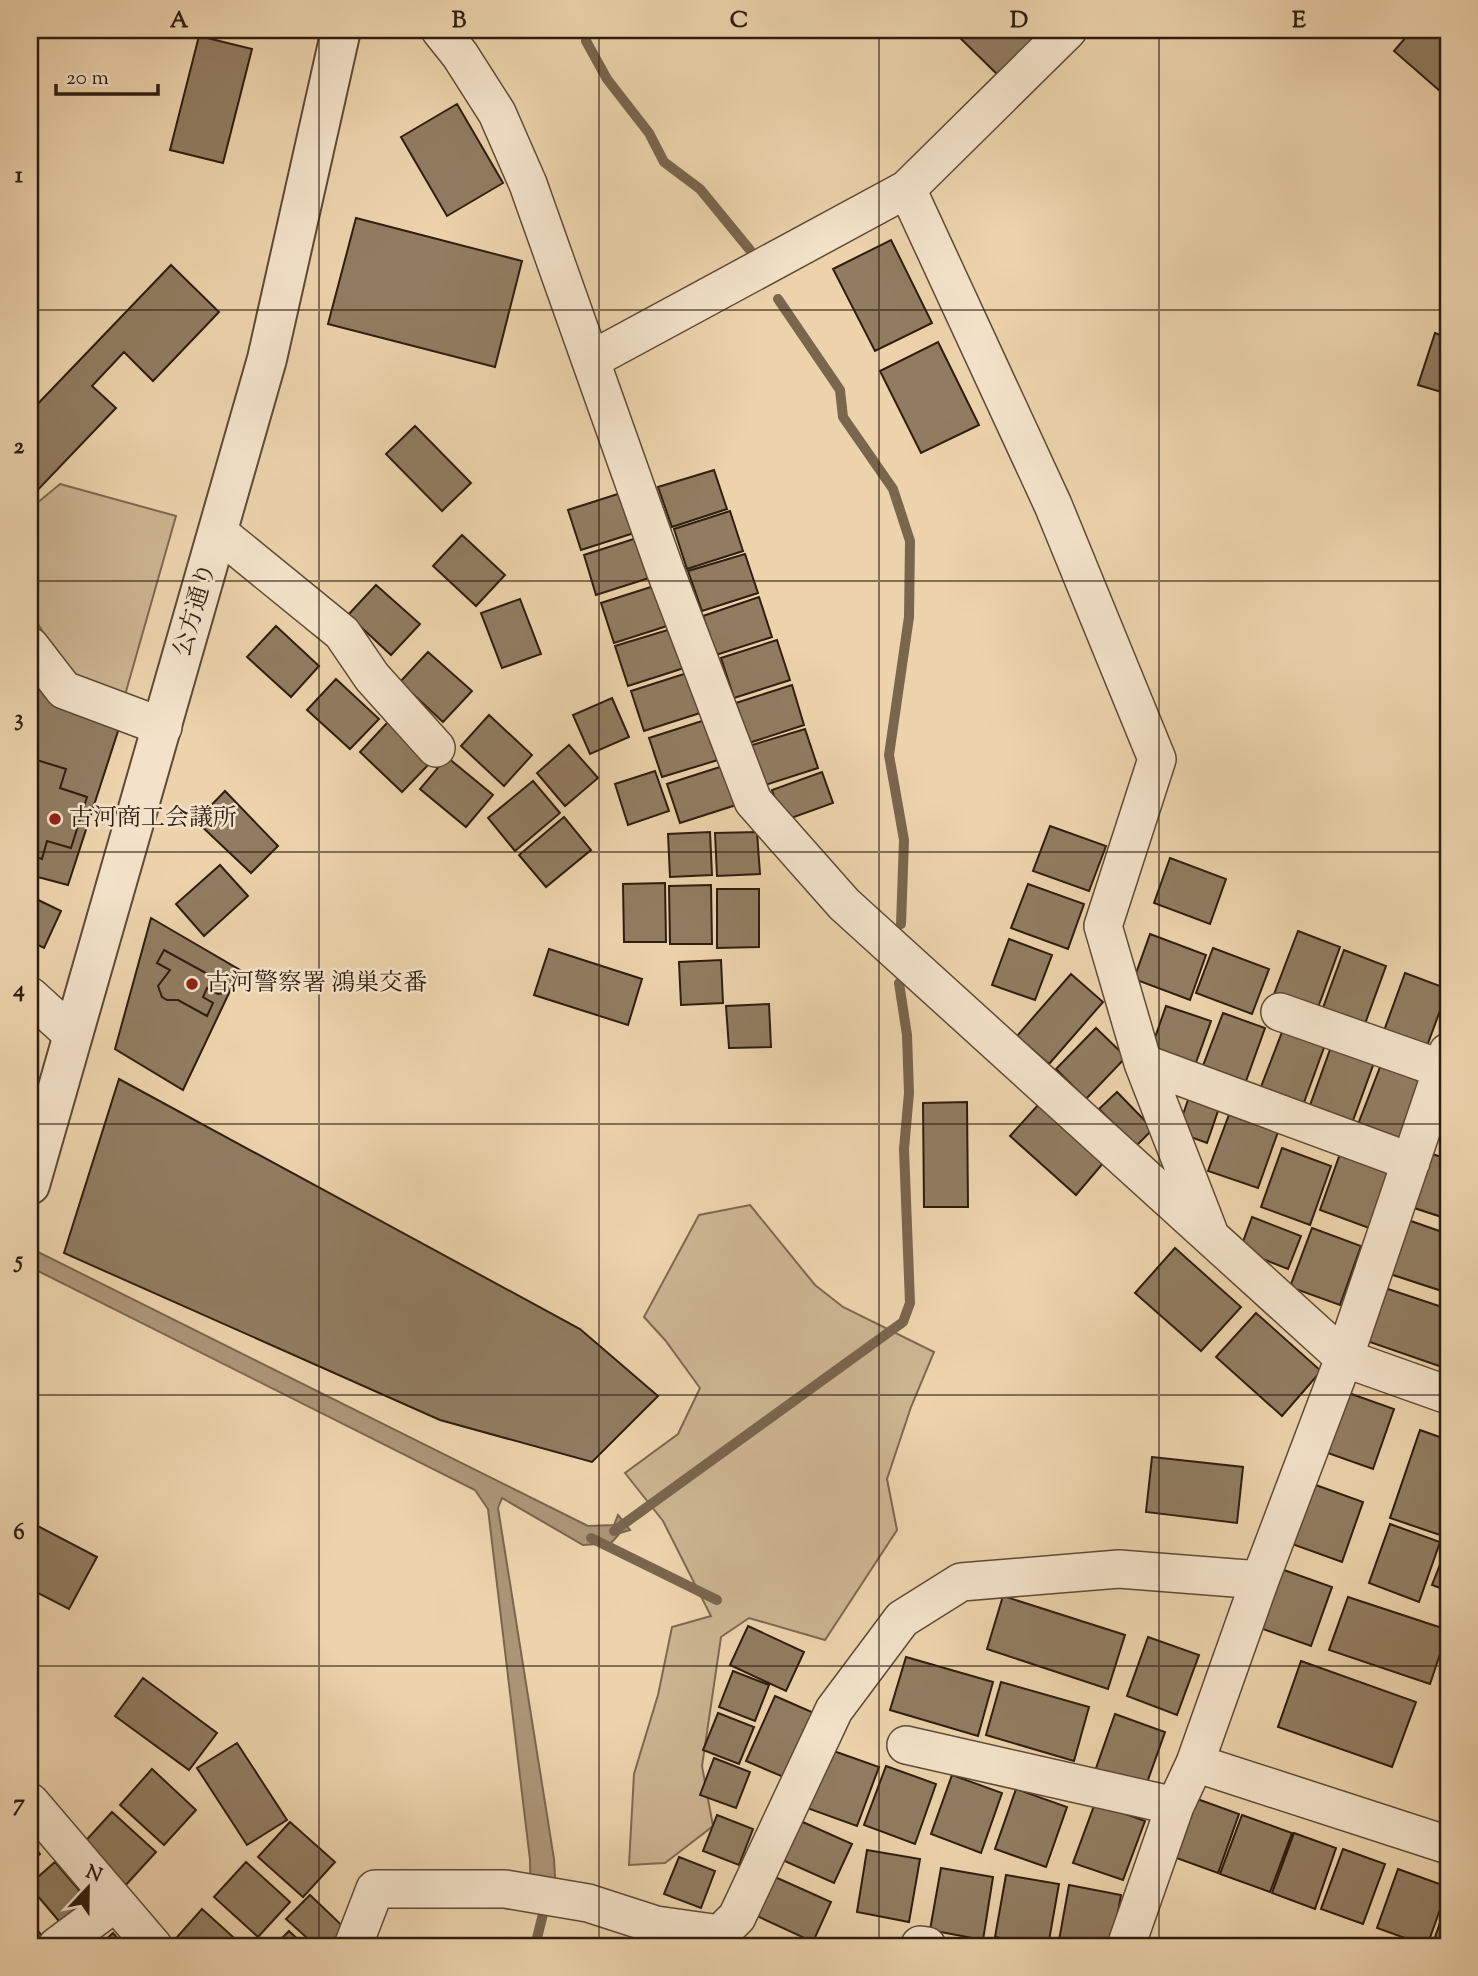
<svg xmlns="http://www.w3.org/2000/svg" width="1478" height="1976" viewBox="0 0 1478 1976" font-family="'Sorts Mill Goudy','Noto Serif JP',serif">
<style>
.green{fill:#ccb491;stroke:#7e6850;stroke-width:2}
.water{fill:#ac9577;stroke:#7a654d;stroke-width:2}
.lines{fill:none;stroke-linecap:round;stroke-linejoin:round}
.stream{stroke:#7a654d;stroke-width:10}
.building{fill:#917c61;stroke:#2f1d0f;stroke-width:2}
.minor-casing{stroke:#5e4a36;stroke-width:40}
.tertiary-casing{stroke:#5e4a36;stroke-width:42}
.minor{stroke:#f3e2c9;stroke-width:37}
.tertiary{stroke:#f3e2c9;stroke-width:38}
.grid{fill:none;stroke:#2f1d0f;stroke-width:2;stroke-opacity:0.55}
.poi-dot{fill:#8f2418;stroke:#f3e2c9;stroke-width:2.5}
.labels{text-anchor:middle;dominant-baseline:central;stroke-width:5;stroke-linejoin:round;paint-order:stroke}
.street-label{font-size:24px;fill:#2f1d0f;stroke:#f3e2c9}
.poi-label{font-size:24px;fill:#2f1d0f;stroke:#f3e2c9;text-anchor:start}
.neatline{fill:none;stroke:#2f1d0f;stroke-width:2.5}
.grid-label{font-size:23px;text-anchor:middle;font-weight:bold;fill:#2f1d0f}
</style>
<rect width="100%" height="100%" fill="#ecd3ac"/>
<filter id="stains"><feTurbulence type="fractalNoise" baseFrequency=".00286" numOctaves="4"/><feColorMatrix values="0 0 0 0 .2 0 0 0 0 .09 0 0 0 0 .02 0 0 0 .5 -.17"/></filter>
<radialGradient id="worn" r=".72"><stop offset=".6" stop-color="#630" stop-opacity="0"/><stop offset="1" stop-color="#630" stop-opacity=".3"/></radialGradient>
<path class="green" d="M60,484L176,516L125,695L72,679L30,611V509Z
M750,1205L815,1285L843,1307L934,1352L911,1407L887,1479L897,1530L825,1640L749,1618L721,1637L702,1766L713,1826L665,1863L629,1865L634,1774L658,1695L672,1627L711,1616L663,1521L625,1473L678,1434L700,1388L665,1340L644,1317L699,1215Z"/>
<path class="water" d="M30,1248L588,1526L614,1525L618,1515L630,1530L620,1533L611,1543L583,1545L502,1498L498,1508L554,1859L557,1911L531,1909L530,1860L488,1509L475,1490L30,1267Z"/>
<g class="lines">
<path class="stream" d="M586,41L607,79L649,133L664,162L700,189L750,250
M778,299L840,390L843,417L893,489L910,541L909,617L889,755L904,840L901,924
M614,1531L903,1322L910,1303L904,1149L909,1093L907,1035L899,983
M591,1538L717,1600
M535,1946L544,1910"/>
</g>
<path class="building" d="M952,30H1022L1036,44L1002,79Z
M1412,30H1448V98L1394,51Z
M199,36L252,49L223,163L170,150Z
M457,104L503,183L447,216L401,137Z
M356,218L522,261L495,367L328,324Z
M891,240L932,323L875,351L833,269Z
M171,265L219,312L153,381L124,352L92,386L116,408L30,498V412Z
M1435,333L1448,338V394L1418,385Z
M938,342L979,425L921,453L880,371Z
M415,426L471,483L442,511L386,454Z
M714,470L727,509L672,527L658,487Z
M624,492L637,532L581,550L568,510Z
M730,511L743,551L687,569L674,529Z
M1448,528V559L1442,557Z
M462,535L505,575L476,606L433,566Z
M640,537L652,577L596,595L584,555Z
M745,554L758,593L702,611L688,571Z
M376,585L420,624L391,655L348,615Z
M657,585L670,625L614,643L601,603Z
M759,597L772,637L716,655L703,616Z
M520,599L541,654L502,668L481,613Z
M276,626L319,666L291,697L247,657Z
M671,629L684,668L628,686L615,646Z
M777,640L790,680L734,698L721,658Z
M428,652L472,691L443,722L400,682Z
M30,661L121,722L68,885L30,875Z
M687,673L700,713L644,731L631,691Z
M336,679L379,719L350,749L307,710Z
M792,685L804,725L749,743L736,703Z
M612,698L629,737L590,754L573,715Z
M489,715L532,755L504,786L461,746Z
M705,720L718,760L662,777L649,738Z
M388,722L431,762L402,792L360,752Z
M805,729L818,768L762,786L749,746Z
M569,745L598,778L565,806L537,773Z
M447,757L493,795L466,827L420,789Z
M30,758L66,769L60,788L87,797L71,848L47,841L42,859L30,855Z
M723,766L736,805L680,823L667,784Z
M655,771L669,811L628,825L615,784Z
M822,772L833,803L783,821L772,790Z
M533,781L560,813L515,851L488,818Z
M225,791L278,846L251,873L196,821Z
M564,817L591,850L546,887L519,855Z
M1050,826L1106,846L1089,891L1033,871Z
M710,832L712,875L670,877L668,834Z
M757,832L760,874L717,876L715,833Z
M1170,858L1226,879L1210,924L1154,903Z
M220,865L248,896L204,936L176,904Z
M665,883L666,942H624L623,884Z
M1028,884L1084,904L1068,949L1011,928Z
M711,885L712,944H670L669,886Z
M717,889H759V947L717,948Z
M30,896L61,911L44,948L30,941Z
M151,918L240,970L183,1090L115,1049Z
M1298,931L1340,947L1316,1013L1273,997Z
M1150,934L1206,955L1190,1000L1134,979Z
M1009,939L1052,955L1035,1000L992,985Z
M1213,948L1269,969L1252,1014L1196,993Z
M549,949L642,979L628,1025L534,995Z
M164,950L224,983L226,988L224,993L218,994L207,988L203,997L213,1003L207,1016L178,1000H167L162,997L158,986L170,970L157,963Z
M1344,950L1386,966L1362,1032L1320,1016Z
M721,960L723,1003L681,1005L679,962Z
M1405,973L1448,989L1424,1054L1381,1039Z
M1071,974L1103,1002L1049,1064L1017,1036Z
M769,1004L771,1047L729,1048L726,1006Z
M1166,1006L1211,1021L1194,1068L1150,1052Z
M1223,1013L1265,1028L1241,1095L1198,1079Z
M1284,1027L1326,1042L1302,1108L1259,1092Z
M1096,1028L1126,1057L1086,1099L1056,1069Z
M1332,1044L1375,1060L1351,1126L1308,1111Z
M1382,1062L1424,1077L1400,1143L1357,1127Z
M119,1079L580,1329L658,1396L592,1462L440,1420L64,1253Z
M1117,1092L1153,1129L1136,1146L1099,1109Z
M1189,1097L1219,1108L1207,1143L1177,1132Z
M967,1102L968,1207H924L923,1103Z
M1039,1104L1104,1162L1076,1195L1010,1136Z
M1230,1112L1279,1129L1258,1188L1208,1171Z
M1282,1148L1331,1166L1310,1225L1261,1207Z
M1341,1151L1390,1169L1369,1228L1320,1210Z
M1429,1153L1448,1159V1219L1411,1207Z
M1252,1217L1301,1236L1288,1269L1240,1250Z
M1408,1220L1448,1234V1293L1390,1274Z
M1312,1228L1361,1246L1340,1305L1290,1287Z
M1175,1248L1241,1307L1201,1351L1135,1293Z
M1382,1287L1448,1309V1369L1364,1340Z
M1256,1313L1321,1371L1282,1416L1216,1357Z
M1343,1391L1394,1409L1373,1469L1322,1451Z
M1420,1430L1448,1440V1511L1440,1535L1390,1518Z
M1152,1457L1243,1467L1237,1523L1146,1512Z
M1313,1484L1363,1502L1342,1562L1292,1544Z
M30,1522L97,1557L69,1609L30,1589Z
M1390,1524L1440,1542L1419,1602L1369,1583Z
M1448,1544V1591L1432,1585Z
M1281,1569L1332,1587L1311,1646L1260,1628Z
M1003,1596L1125,1635L1108,1689L987,1649Z
M1348,1597L1448,1630L1430,1684L1329,1650Z
M748,1626L804,1652L786,1691L730,1665Z
M1148,1637L1199,1655L1177,1715L1127,1696Z
M906,1657L993,1682L978,1736L890,1710Z
M1301,1661L1416,1702L1392,1767L1278,1727Z
M733,1671L769,1685L755,1721L719,1707Z
M143,1678L217,1733L189,1770L115,1716Z
M1001,1682L1089,1707L1074,1761L986,1735Z
M775,1696L814,1713L786,1778L746,1761Z
M718,1713L754,1727L739,1764L703,1750Z
M1115,1714L1165,1732L1144,1791L1094,1774Z
M237,1743L287,1820L247,1845L197,1768Z
M828,1749L879,1767L857,1826L807,1808Z
M714,1758L750,1772L736,1808L700,1795Z
M886,1766L936,1784L915,1844L864,1825Z
M152,1769L196,1810L164,1845L120,1805Z
M952,1775L1002,1793L981,1853L931,1834Z
M1016,1789L1067,1807L1046,1867L995,1849Z
M1189,1796L1239,1814L1218,1873L1168,1855Z
M1095,1803L1145,1821L1123,1880L1073,1863Z
M112,1812L156,1852L124,1887L80,1847Z
M717,1815L753,1829L739,1865L703,1851Z
M1242,1815L1292,1833L1270,1892L1220,1874Z
M796,1819L852,1844L834,1883L778,1858Z
M290,1822L335,1862L303,1897L258,1857Z
M1294,1833L1336,1848L1315,1909L1272,1893Z
M30,1841L40,1854L30,1862Z
M1343,1849L1385,1864L1363,1924L1321,1909Z
M867,1850L920,1859L909,1922L857,1912Z
M679,1857L715,1871L701,1908L664,1894Z
M55,1862L91,1904L64,1927L30,1887V1884Z
M246,1862L290,1902L258,1937L214,1897Z
M941,1868L993,1877L983,1940L930,1930Z
M1398,1869L1448,1887L1427,1946L1377,1928Z
M1006,1875L1059,1884L1048,1946L995,1937Z
M775,1877L831,1902L813,1942L757,1916Z
M1069,1885L1121,1895L1112,1946H1058Z
M310,1895L353,1936L343,1946H316L286,1919Z
M1448,1899V1946H1432Z
M202,1909L243,1946L170,1945Z
M30,1921L43,1937L31,1946H30Z
M289,1931L305,1946H274Z
M113,1933L124,1946H99Z"/>
<g class="lines">
<g class="minor-casing">
<path id="minor" d="M440,30L460,55L497,113L528,184L665,570L753,801L844,904L1344,1358L1448,1395
M907,189L1053,505L1157,759L1103,926L1143,1063
M591,360L907,189L1068,30
M218,532L342,633L372,677L436,748
M30,646L64,690L163,727
M30,996L73,1035
M1280,1012L1442,1069
M1208,1230L1143,1063L1411,1162
M906,1745L1175,1806
M1195,1763L1448,1845
M30,1802L153,1946
M920,1945L927,1946
M57,1946L115,1903
M353,1946L375,1889H505L588,1903L656,1925L720,1934L737,1917L834,1710L902,1619L961,1582L1119,1569L1260,1580
M1126,1946L1175,1806L1195,1763L1260,1580L1344,1358L1448,1052"/>
</g>
<g class="tertiary-casing">
<path id="tertiary" d="M30,1185L267,359L341,30"/>
</g>
<use href="#minor" class="minor"/>
<use href="#tertiary" class="tertiary"/>
</g>
<path class="grid" d="M319,30V1946M599,30V1946M879,30V1946M1159,30V1946M30,310H1448M30,581H1448M30,852H1448M30,1124H1448M30,1395H1448M30,1666H1448"/>
<g class="poi-dot">
<circle cx="55" cy="819" r="7"/>
<circle cx="192" cy="984" r="7"/>
</g>
<g class="labels">
<g class="street-label">
<text transform="translate(196 610) rotate(-74)">公方通り</text>
</g>
<g class="poi-label">
<text x="69" y="819">古河商工会議所</text>
<text x="206" y="984">古河警察署 鴻巣交番</text>
</g>
</g>
<rect width="1478" height="1976" fill="none" stroke="#ecd3ac" stroke-width="77"/>
<g transform="translate(88 1888) rotate(22)" stroke="#f3e2c9" stroke-width="5" paint-order="stroke">
<path d="M0-5L12 26L0 18L-12 26Z" fill="#2f1d0f"/>
<text y="-10" font-size="19" font-weight="bold" text-anchor="middle" fill="#2f1d0f">N</text>
</g>
<path d="M56 84v10h102v-10" fill="none" stroke="#2f1d0f" stroke-width="3.5"/>
<text x="66" y="84" font-size="21" fill="#2f1d0f" stroke="#f3e2c9" stroke-width="5" paint-order="stroke">20 m</text>
<rect x="38" y="38" width="1402" height="1900" class="neatline"/>
<g class="grid-label">
<text x="179" y="27">A</text>
<text x="459" y="27">B</text>
<text x="739" y="27">C</text>
<text x="1019" y="27">D</text>
<text x="1299" y="27">E</text>
<text x="19" y="182">1</text>
<text x="19" y="453">2</text>
<text x="19" y="725">3</text>
<text x="19" y="996">4</text>
<text x="19" y="1267">5</text>
<text x="19" y="1539">6</text>
<text x="19" y="1810">7</text>
</g>
<rect width="100%" height="100%" filter="url(#stains)"/>
<rect width="100%" height="100%" fill="url(#worn)"/>
</svg>
